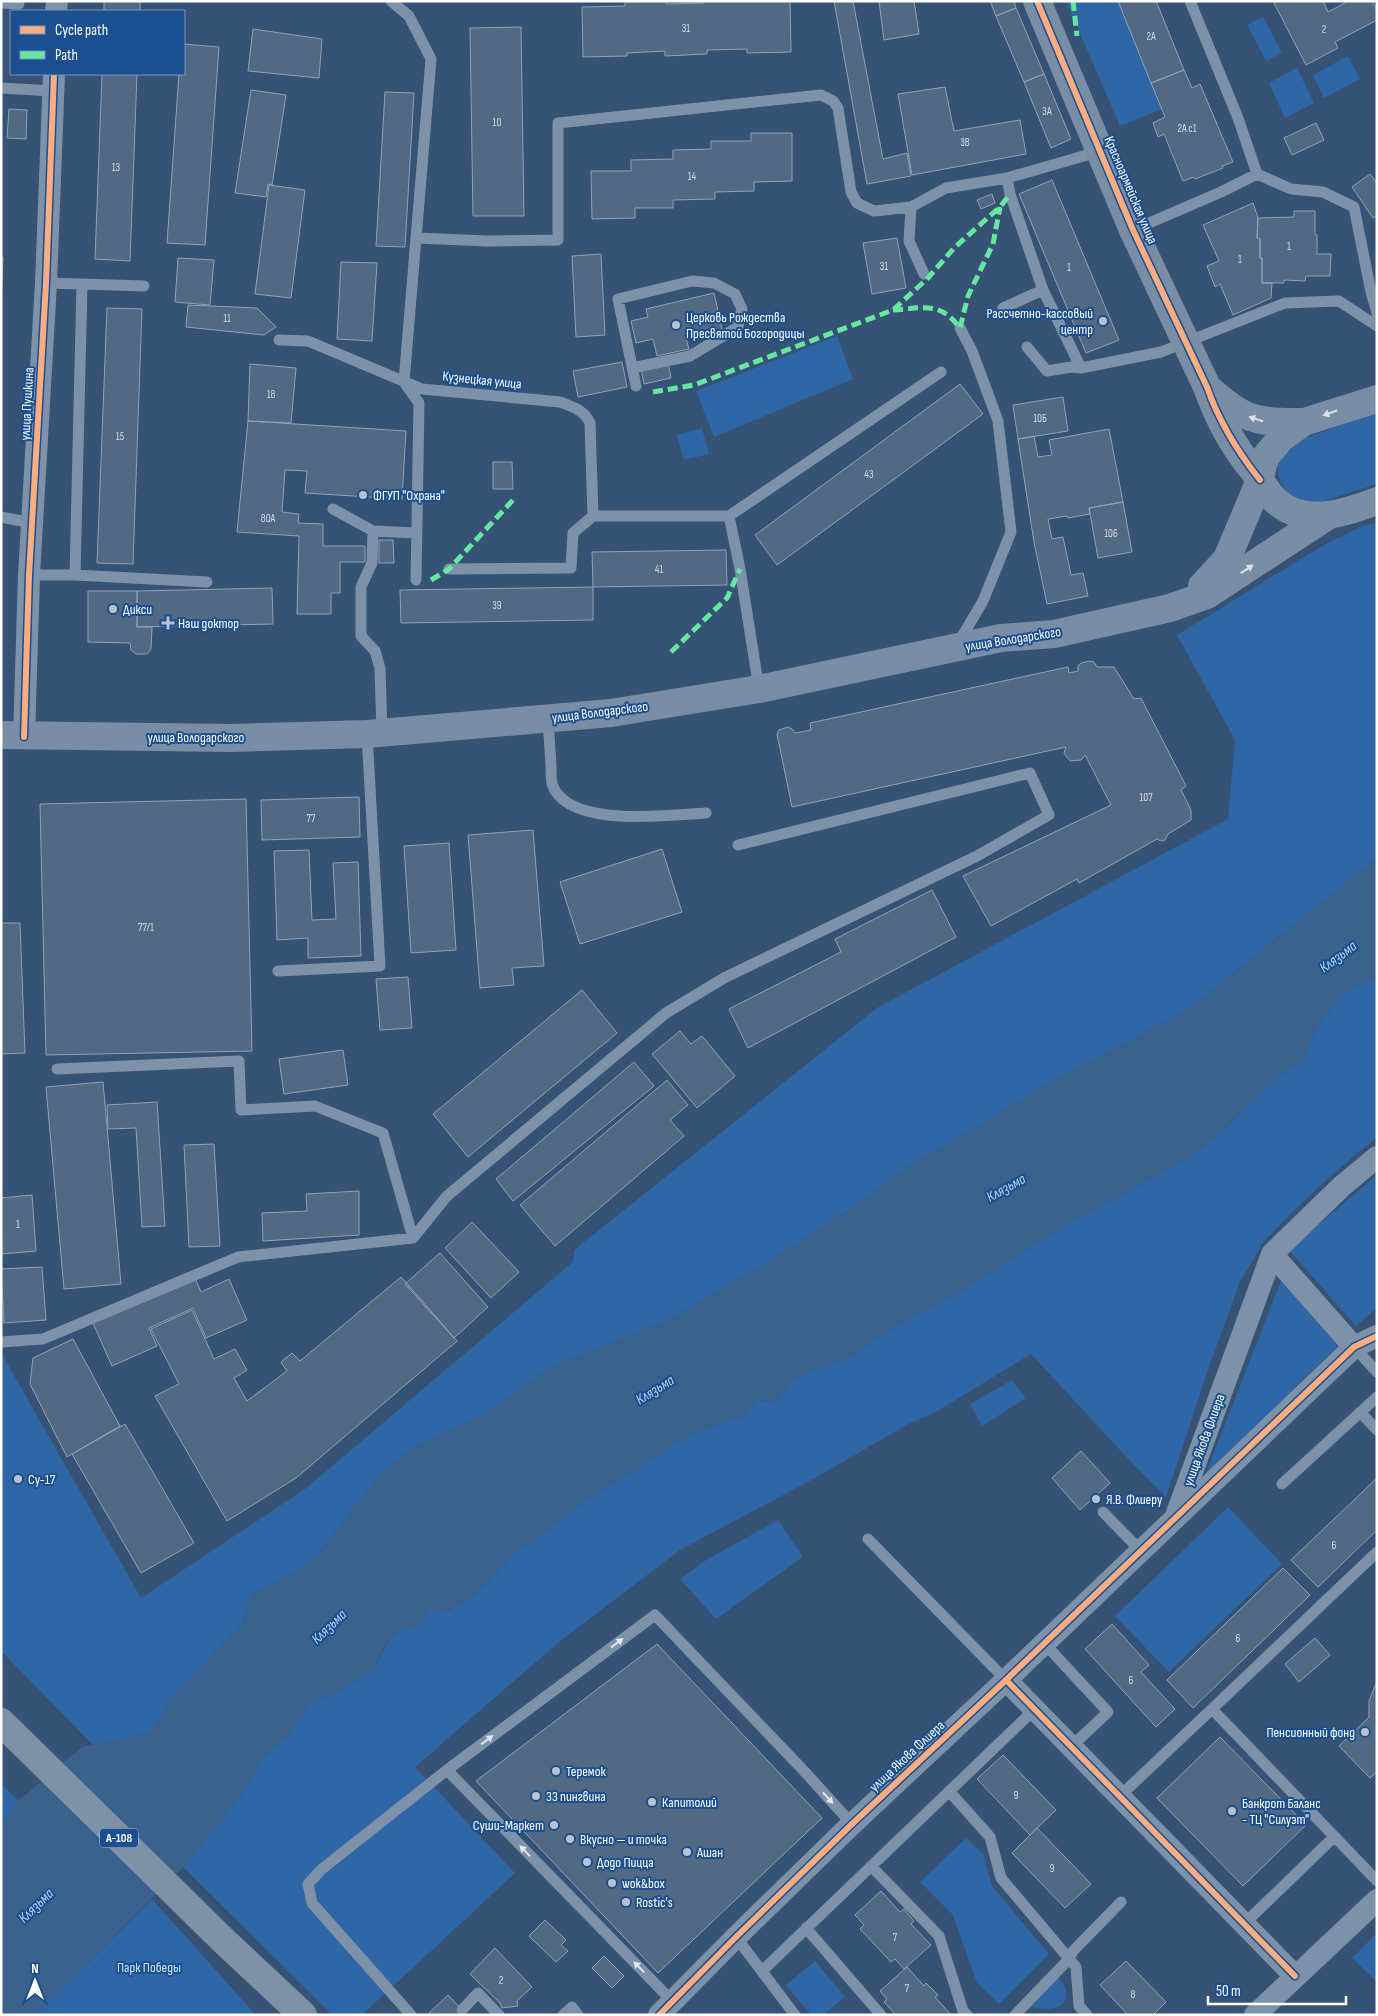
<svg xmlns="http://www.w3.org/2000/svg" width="1378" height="2016" viewBox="0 0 1378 2016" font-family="'Sofia Sans Condensed',sans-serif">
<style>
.green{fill:#2f66a5}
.water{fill:#3b618d}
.building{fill:#526984;stroke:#92a2b6}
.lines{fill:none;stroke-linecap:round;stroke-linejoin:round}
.lane{stroke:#7d92a8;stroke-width:11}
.street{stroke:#7d92a8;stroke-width:22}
.secondary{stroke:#798da4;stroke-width:28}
.highway{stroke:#7e92a7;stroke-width:28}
.quiet{stroke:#66e7a1;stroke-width:5;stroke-dasharray:10 5;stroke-linecap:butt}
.cycleway-casing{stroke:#1b4f8f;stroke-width:9}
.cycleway{stroke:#ffac80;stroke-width:6}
.oneway{fill:#dee2e8}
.oneway2{fill:#e5e9ee}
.poi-dot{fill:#b9c2ce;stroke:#1b4f8f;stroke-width:2}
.labels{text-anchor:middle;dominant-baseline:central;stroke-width:4;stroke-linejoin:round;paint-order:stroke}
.number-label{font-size:11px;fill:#d4dae0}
.shield{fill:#1b4f8f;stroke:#bbcadd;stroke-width:1}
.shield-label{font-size:12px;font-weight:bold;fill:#fff}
.street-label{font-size:14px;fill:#fff;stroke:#1b4f8f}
.poi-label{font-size:14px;fill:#fff;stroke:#1b4f8f;text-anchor:start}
.park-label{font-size:14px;fill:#cfe3fa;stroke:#1b4f8f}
.water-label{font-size:15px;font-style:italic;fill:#b5d3f5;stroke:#1b4f8f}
</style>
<rect width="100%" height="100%" fill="#365274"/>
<path class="green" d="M1066,1H1118L1162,109L1120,126Z
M1263,17L1282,53L1266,61L1247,25Z
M1348,56L1360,79L1324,98L1313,75Z
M1297,68L1314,103L1285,118L1269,83Z
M837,336L853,379L714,437L696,391Z
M1377,414V484L1318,503L1293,501C1258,458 1289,443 1328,430C1344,424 1360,418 1377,414Z
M702,428L709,454L684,460L677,435Z
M1377,522V858L1184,1013L1057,1078L964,1135L912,1163L870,1196L791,1248L669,1320L549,1368L483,1416L415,1446L381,1473L317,1556L288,1577L252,1594L242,1625L169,1700L163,1717L147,1734L93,1745L1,1651V1356H3L141,1598L305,1489L573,1262L574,1250L877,1008L1228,819L1235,740L1177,635L1327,543L1360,527Z
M1377,978V1137L1341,1167L1293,1211L1263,1243L1240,1282L1210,1364L1166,1497L1133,1464L1031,1354L934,1413L908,1424L817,1477L680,1550L559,1642L415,1767L515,1873L362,2015H332L183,1867L240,1797L264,1757L287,1737L309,1705L362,1678L377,1665L384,1648L394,1634L403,1629L419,1627L428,1610H448L472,1598L521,1546L530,1543L587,1500L689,1435L745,1415L758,1400L776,1401L795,1378L855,1355L880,1335L951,1297L1061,1228L1192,1156L1229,1124L1274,1080L1303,1060L1316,1028L1343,994L1360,984Z
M1377,1175V1308L1356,1326L1289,1250Z
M1281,1281L1338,1346L1204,1478Z
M1012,1380L1026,1398L982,1426L970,1404Z
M1228,1507L1282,1564L1169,1672L1115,1616Z
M778,1520L803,1557L716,1619L680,1579L706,1560Z
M1,1783L18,1801L1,1827Z
M966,1838L983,1854L992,1886L1049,1954L999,2004L977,1983L953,1915L920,1882Z
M152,1899L256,2015H35Z
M1376,1934H1377V1982L1352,1958Z
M815,1961L845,1997L823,2015H811L786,1985Z
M1058,1977C1080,2002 1055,2016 1031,2006Z"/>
<path class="water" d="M1377,858V978L1360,984L1343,994L1316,1028L1303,1060L1274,1080L1229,1124L1192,1156L1061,1228L951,1297L880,1335L855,1355L795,1378L776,1401L758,1400L745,1415L689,1435L587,1500L530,1543L521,1546L472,1598L447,1610H428L419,1627L403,1629L394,1634L383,1648L377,1665L362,1678L309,1705L287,1737L264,1757L240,1797L183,1867L35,2015H1V1827L18,1801L82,1747L147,1734L163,1717L169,1700L242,1625L252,1594L288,1577L317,1556L381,1473L415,1446L483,1416L549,1368L669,1320L791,1248L870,1196L912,1163L964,1135L1057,1078L1184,1013Z"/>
<path class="building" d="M104,1H140V11H104Z
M666,1V4L704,3V1H790L791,52L747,53V49L707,50V54L665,56V51L627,53V56L583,57L582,7L625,6V2Z
M834,1H853L883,159L907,153L911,176L867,184Z
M879,1H914L919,34L884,40Z
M990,1H1014L1016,8L996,16Z
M1118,1H1156L1184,70L1151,83Z
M1273,1H1323L1328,12L1349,1H1372L1377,11V20L1335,42L1338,48L1306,65Z
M1016,8L1044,74L1024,82L996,16Z
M521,27L524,216H473L470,28Z
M253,29L322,39L319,78L248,71Z
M184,44L219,47L205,245L167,243L179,74H184Z
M1184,70L1192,88L1200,84L1233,162L1222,166L1223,168L1195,179L1194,177L1183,181L1164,134L1158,137L1153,123L1165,117L1151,83Z
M102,74H137L130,261L95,259Z
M1044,74L1071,139L1051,148L1024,82Z
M945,87L954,131L1020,120L1026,154L912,175L898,94Z
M251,90L286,95L272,185L268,184L266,197L235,193Z
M385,92L414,93L405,247L376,246Z
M9,109L27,110L26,139L7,138Z
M1316,123L1324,140L1292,155L1284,138Z
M751,133H792V181L754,182V191L715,192V199L673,200V208H635V218L592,219L591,171H631V160L673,159V150L711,149V141H751Z
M1370,174L1377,183V216L1373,218L1352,187Z
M1052,180L1119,340L1086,353L1019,194Z
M269,185L305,190L291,298L255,294Z
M992,194L995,203L981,209L977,200Z
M1253,203L1258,218L1257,238L1260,239V258H1262V283H1272L1271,298L1233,315L1220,284L1215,287L1207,266L1219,261L1203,225Z
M1294,211H1315V234L1317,235V254H1331L1330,276H1306L1305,281L1284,280V283H1262V258H1260V239L1257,238L1258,218L1294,217Z
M897,238L906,288L872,294L863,243Z
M601,254L605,335L576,337L572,256Z
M1,257H3L1,311Z
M178,258L214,260L210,305L175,302Z
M341,262L377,263L372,341L337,339Z
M714,293L722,329L686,338L689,349L657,356L653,339L636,343L631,321L648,317L646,309Z
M188,305L257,308L276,327L264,335L186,327Z
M107,308L142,309L133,564L97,563Z
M622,362L627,387L578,397L573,371Z
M668,363L671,378L644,384L641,369Z
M250,364L296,368L291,423L248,421Z
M960,384L983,414L777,565L755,535Z
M1063,397L1068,431L1018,439L1013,405Z
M248,421L406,431L402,499L305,493L307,471L285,470L282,512L299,514L298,523L323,524V546H365V562H340V593H331V614H297L299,536L237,532Z
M1109,429L1123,502L1089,508L1090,514L1068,518L1067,516L1048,519L1052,539L1063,537L1071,575L1083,573L1088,596L1047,604L1034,542L1018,439L1034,436L1038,457L1052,455L1049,440Z
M493,462H512L513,489H493Z
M1123,502L1132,552L1098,558L1089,508Z
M379,540H393L394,563H379Z
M726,550L727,585L593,587L592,552Z
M593,587V620L401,623L400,590Z
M272,588L273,624L137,627V591Z
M88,591H137V627H152L151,649L147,654H136L131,650L130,643L88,642Z
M1090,661L1094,662L1097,667H1114L1134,699L1141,698L1186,786L1181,790L1191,810V820L1168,834L1165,840L1161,841L1157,839L1079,883L1077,879L991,926L963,876L1111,805L1085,755L1081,760L1070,761L1064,753L1066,747L792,807L777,734L779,730L788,727L792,729L795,733L811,730L810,723L1068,667L1069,673L1078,671V666L1081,663Z
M359,797L360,837L262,840L261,800Z
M246,799L252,1051L46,1055L40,804Z
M533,830L544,966L512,968L514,985L480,988L468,835Z
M449,843L456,950L411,953L404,846Z
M662,849L682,912L580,944L560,882Z
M309,850L312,920L336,919L333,863L358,862L361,956L308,958V938L277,940L274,851Z
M932,890L956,937L748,1048L729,1009L841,952L835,939Z
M1,923H20L25,1053L1,1054Z
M408,977L412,1028L380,1030L376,979Z
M582,990L617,1033L468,1157L433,1114Z
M680,1031L691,1044L702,1036L735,1076L697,1108L652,1054Z
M343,1050L348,1085L284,1094L279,1059Z
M634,1062L654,1086L513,1201L496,1179Z
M667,1080L688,1105L670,1120L684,1136L555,1246L520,1205Z
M103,1082L121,1284L64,1289L46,1087Z
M157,1102L165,1226L142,1227L136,1128L108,1129L107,1105Z
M214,1144L220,1246L189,1247L184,1145Z
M359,1191V1235L263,1241L262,1213L307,1211L306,1194Z
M32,1195L36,1251L2,1254L1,1198Z
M472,1222L519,1272L491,1298L445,1248Z
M440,1253L488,1307L454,1338L405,1284Z
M42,1267L46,1320L4,1323L1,1269Z
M401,1277L457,1341L296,1478L227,1521L155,1396L179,1384L151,1329L192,1310L214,1359L235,1349L247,1370L234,1378L247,1401L287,1371L281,1362L292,1353L300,1361Z
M195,1278L201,1292L229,1279L247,1320L206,1338L193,1308L149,1328L157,1346L112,1366L93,1323Z
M73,1339L120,1426L67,1457L30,1384L33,1358Z
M125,1424L194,1543L141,1573L72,1454Z
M1081,1451L1110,1483L1080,1510L1052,1478Z
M1377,1478V1530L1318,1587L1291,1560Z
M1283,1568L1310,1595L1193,1708L1167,1680Z
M1112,1624L1149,1665L1141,1672L1175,1709L1156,1727L1085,1649Z
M1315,1638L1330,1655L1299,1682L1285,1664Z
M657,1644L822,1818L658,1973L476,1781Z
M1377,1681V1772L1370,1778L1339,1746L1369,1717V1701Z
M1220,1737L1306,1825L1243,1886L1157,1798Z
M1003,1755L1056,1810L1030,1835L977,1779Z
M1037,1828L1091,1884L1065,1908L1012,1853Z
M881,1891L900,1912L904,1909L914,1921L911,1924L931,1945L904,1969L895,1959L891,1962L860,1929L864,1925L855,1915Z
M545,1920L566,1940L561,1945L568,1951L556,1962L529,1936Z
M495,1948L532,1987L517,2001L518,2006L502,2008L500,2003L470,1974Z
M604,1956L624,1976L612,1988L592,1968Z
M1126,1961L1166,2002L1153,2015H1128L1100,1985Z
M907,1967L924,1986L926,1983L938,1995L935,1997L951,2015H896L884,2002L887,1999L880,1991Z
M448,1995L467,2015H431L429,2013Z"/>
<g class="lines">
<path class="lane" d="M391,1L409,16L431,59L404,382L419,403L416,580
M1190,1L1238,118L1257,174
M1,3L19,4
M1,88L53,91
M1007,178L1010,194L1043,290L1081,368L1161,352L1285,303L1339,301L1377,326
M1133,230L1221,192L1257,174L1291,189L1323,192L1354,207L1371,292L1377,313
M417,238L487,241L558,240V123L821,95L833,101L838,108L851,192L857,203L874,211L911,207
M924,274L909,241L911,207L946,188L1007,178L1101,151
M46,283L82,284L75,575
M82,284L144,286
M1003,308L1043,290
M279,340L308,341L422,389L560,402C573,407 584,410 590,423L593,516
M1027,347L1047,371L1071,367L1081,368
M632,368L690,356L738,327L742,309L735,294L714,283L692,281L618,299L636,386
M333,509L373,531L416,533
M729,516L740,569L759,689
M1,517L32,523
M373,531L372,563L361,587V636L375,651L380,668L382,733
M449,569L571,568L573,533L593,516H729L941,372
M29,575H75L207,582
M957,645L983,601L1011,532L998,421L972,351L960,328
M548,719C549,734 550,749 551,765C551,770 551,778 552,784C567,829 670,815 706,813
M278,971L380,966L367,734
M413,1238L447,1196L666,1013L724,978L977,856L1049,815L1030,773L738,845
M1,1342L43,1339L238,1257L413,1238L383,1133L315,1106L241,1110L239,1061L57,1069
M1354,1347L1377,1372
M1360,1412L1377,1430
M1282,1484L1377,1397
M1103,1512L1141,1551
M868,1539L1006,1680
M1044,1643L1108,1712L1071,1747
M1212,1709L1377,1552
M949,1791L990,1837L1001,1878L1076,1967L1079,2006L1087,2015
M1120,1796L1212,1709L1377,1881
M871,1866L939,1936L963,2011L967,2015
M1244,1924L1334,1837
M806,1928L881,2015
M736,1937L795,2015
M762,1971L1035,1709
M673,2002L447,1770L655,1615L804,1771L852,1824
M462,2010L478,1993L499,2015
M411,2015L312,1903L308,1884L322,1869L447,1770
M563,2015L572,2007L578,2015
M1015,2015L1069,1959L1073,1951L1121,1902"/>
<path class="street" d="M56,11L57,1
M24,737L29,575L46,283L54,74
M1272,1254L1354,1347
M1177,1513L1272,1254L1342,1186L1377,1157
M1006,1680L1295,1976
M659,2015L736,1937L852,1824L1006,1680L1354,1347L1377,1336
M1255,2015L1377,1900"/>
<path class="secondary" d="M1037,1L1133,230L1207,387C1218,418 1232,445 1253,470C1261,480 1266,492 1276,501C1304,527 1345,513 1377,501
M1207,387C1243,420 1256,423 1304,422
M1202,586L1227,559L1260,480L1263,464L1267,455L1281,438L1304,422L1377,399
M1,735L232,738L367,734L611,713L759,689L1001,638L1054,634L1170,608L1207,595L1329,515"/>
<path class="highway" d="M1,1722L225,1942L303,2015"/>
<path class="quiet" d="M1073,1L1077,36
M893,310C924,308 940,301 960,328L968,296L993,244L1000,207
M653,392L694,385L893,310L928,278L954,248L1000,207L1010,194
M431,580L449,569L513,500
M671,652L727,598L740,569"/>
<g class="cycleway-casing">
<path id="cycleway" d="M1037,1L1133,230L1207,387C1219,422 1237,451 1260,480
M24,737L29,575L46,283L54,74
M1006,1680L1295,1976
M659,2015L736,1937L852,1824L1006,1680L1354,1347L1377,1336"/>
</g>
<use href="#cycleway" class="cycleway"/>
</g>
<defs><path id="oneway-solid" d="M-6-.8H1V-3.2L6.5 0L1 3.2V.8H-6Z" transform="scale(1.25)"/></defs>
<g class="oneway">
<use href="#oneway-solid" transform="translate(1330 413) rotate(161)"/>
<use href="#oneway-solid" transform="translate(1256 419) rotate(-162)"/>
<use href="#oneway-solid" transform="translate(1247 569) rotate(-33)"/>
</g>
<g class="oneway2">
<use href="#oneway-solid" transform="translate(617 1643) rotate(-37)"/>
<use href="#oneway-solid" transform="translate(487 1740) rotate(-37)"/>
<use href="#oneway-solid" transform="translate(828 1798) rotate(48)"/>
<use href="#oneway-solid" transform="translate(525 1851) rotate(-134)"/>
<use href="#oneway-solid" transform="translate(639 1967) rotate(-134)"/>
</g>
<g class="poi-dot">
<circle cx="1103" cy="321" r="5"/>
<circle cx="676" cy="325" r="5"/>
<circle cx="363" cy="495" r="5"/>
<circle cx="113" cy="609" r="5"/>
<path d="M165.5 615.5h5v5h5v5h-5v5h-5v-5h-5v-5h5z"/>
<circle cx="18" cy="1479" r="5"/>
<circle cx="1096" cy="1499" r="5"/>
<circle cx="1365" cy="1732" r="5"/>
<circle cx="556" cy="1771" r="5"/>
<circle cx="536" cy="1796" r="5"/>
<circle cx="652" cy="1802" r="5"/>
<circle cx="1232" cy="1811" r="5"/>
<circle cx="554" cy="1825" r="5"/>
<circle cx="570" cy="1839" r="5"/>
<circle cx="687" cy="1852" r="5"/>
<circle cx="587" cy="1862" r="5"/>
<circle cx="612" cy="1883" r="5"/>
<circle cx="626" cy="1902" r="5"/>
</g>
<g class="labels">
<g class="number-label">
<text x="686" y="28">31</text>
<text x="1324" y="29">2</text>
<text x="1151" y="36">2А</text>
<text x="1047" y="111">3А</text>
<text x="497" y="122">10</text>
<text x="1187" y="128">2А с1</text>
<text x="965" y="142">3В</text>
<text x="116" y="167">13</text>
<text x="692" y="176">14</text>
<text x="1289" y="246">1</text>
<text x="1240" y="259">1</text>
<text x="884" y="266">31</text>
<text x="1069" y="267">1</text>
<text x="227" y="318">11</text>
<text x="271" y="394">18</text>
<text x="1040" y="418">10Б</text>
<text x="120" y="436">15</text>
<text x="869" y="474">43</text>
<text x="268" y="518">80А</text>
<text x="1111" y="533">106</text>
<text x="659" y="569">41</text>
<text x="497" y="605">39</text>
<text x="1146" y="797">107</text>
<text x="311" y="818">77</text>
<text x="146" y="927">77/1</text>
<text x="18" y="1224">1</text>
<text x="1334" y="1545">6</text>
<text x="1238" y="1638">6</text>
<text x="1131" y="1680">6</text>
<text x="1016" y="1795">9</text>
<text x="1052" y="1868">9</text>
<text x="895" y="1937">7</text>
<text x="501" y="1980">2</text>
<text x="907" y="1988">7</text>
<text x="1133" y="1994">8</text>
</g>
<rect class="shield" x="100" y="1828.5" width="38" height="19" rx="4"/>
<g class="shield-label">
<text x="119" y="1838">А-108</text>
</g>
<g class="street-label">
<text transform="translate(1131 190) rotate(67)">Красноармейская улица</text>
<text transform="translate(482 380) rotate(6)">Кузнецкая улица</text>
<text transform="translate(27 404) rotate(-87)">улица Пушкина</text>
<text transform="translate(1013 639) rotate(-9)">улица Володарского</text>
<text transform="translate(600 712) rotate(-7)">улица Володарского</text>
<text x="196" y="737">улица Володарского</text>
<text transform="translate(1204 1440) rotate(-70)">улица Якова Флиера</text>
<text transform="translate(907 1756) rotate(-43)">улица Якова Флиера</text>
</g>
<g class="poi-label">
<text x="1093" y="313" text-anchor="end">Рассчетно-кассовый<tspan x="1093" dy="16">центр</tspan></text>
<text x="686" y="317">Церковь Рождества<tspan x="686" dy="16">Пресвятой Богородицы</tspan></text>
<text x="373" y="495">ФГУП "Охрана"</text>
<text x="123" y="609">Дикси</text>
<text x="178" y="623">Наш доктор</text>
<text x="28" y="1479">Су-17</text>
<text x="1106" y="1499">Я.В. Флиеру</text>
<text x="1355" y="1732" text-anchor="end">Пенсионный фонд</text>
<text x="566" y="1771">Теремок</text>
<text x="546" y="1796">33 пингвина</text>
<text x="662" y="1802">Капитолий</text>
<text x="1242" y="1803">Банкрот Баланс<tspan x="1242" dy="16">- ТЦ "Силуэт"</tspan></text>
<text x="544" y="1825" text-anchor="end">Суши-Маркет</text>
<text x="580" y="1839">Вкусно — и точка</text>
<text x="697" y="1852">Ашан</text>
<text x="597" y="1862">Додо Пицца</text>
<text x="622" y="1883">wok&amp;box</text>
<text x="636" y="1902">Rostic's</text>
</g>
<g class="park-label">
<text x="149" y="1967">Парк Победы</text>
</g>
<g class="water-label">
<text transform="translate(1338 957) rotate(-37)">Клязьма</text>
<text transform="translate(1006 1188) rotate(-29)">Клязьма</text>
<text transform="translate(655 1390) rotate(-32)">Клязьма</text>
<text transform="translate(329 1627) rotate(-44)">Клязьма</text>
<text transform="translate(36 1906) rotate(-44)">Клязьма</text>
</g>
</g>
<rect width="1378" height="2016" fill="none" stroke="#ffffff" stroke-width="5"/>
<rect x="10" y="10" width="175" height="65" fill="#1b4f8f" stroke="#7695bc"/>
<rect x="20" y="26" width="25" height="8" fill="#ffac80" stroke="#7695bc"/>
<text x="55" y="35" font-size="15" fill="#ffffff">Cycle path</text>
<rect x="20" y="51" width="25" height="8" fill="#66e7a1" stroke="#7695bc"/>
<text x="55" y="60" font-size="15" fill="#ffffff">Path</text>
<g transform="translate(35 1981)" stroke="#1b4f8f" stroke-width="4" paint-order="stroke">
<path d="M0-4L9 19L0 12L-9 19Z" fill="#ffffff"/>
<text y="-8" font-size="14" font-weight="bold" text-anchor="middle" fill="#ffffff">N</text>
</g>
<path d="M1208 1996v8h138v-8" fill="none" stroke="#ffffff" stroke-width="2.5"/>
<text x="1216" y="1996" font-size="15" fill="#ffffff" stroke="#1b4f8f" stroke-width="4" paint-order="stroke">50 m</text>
</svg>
